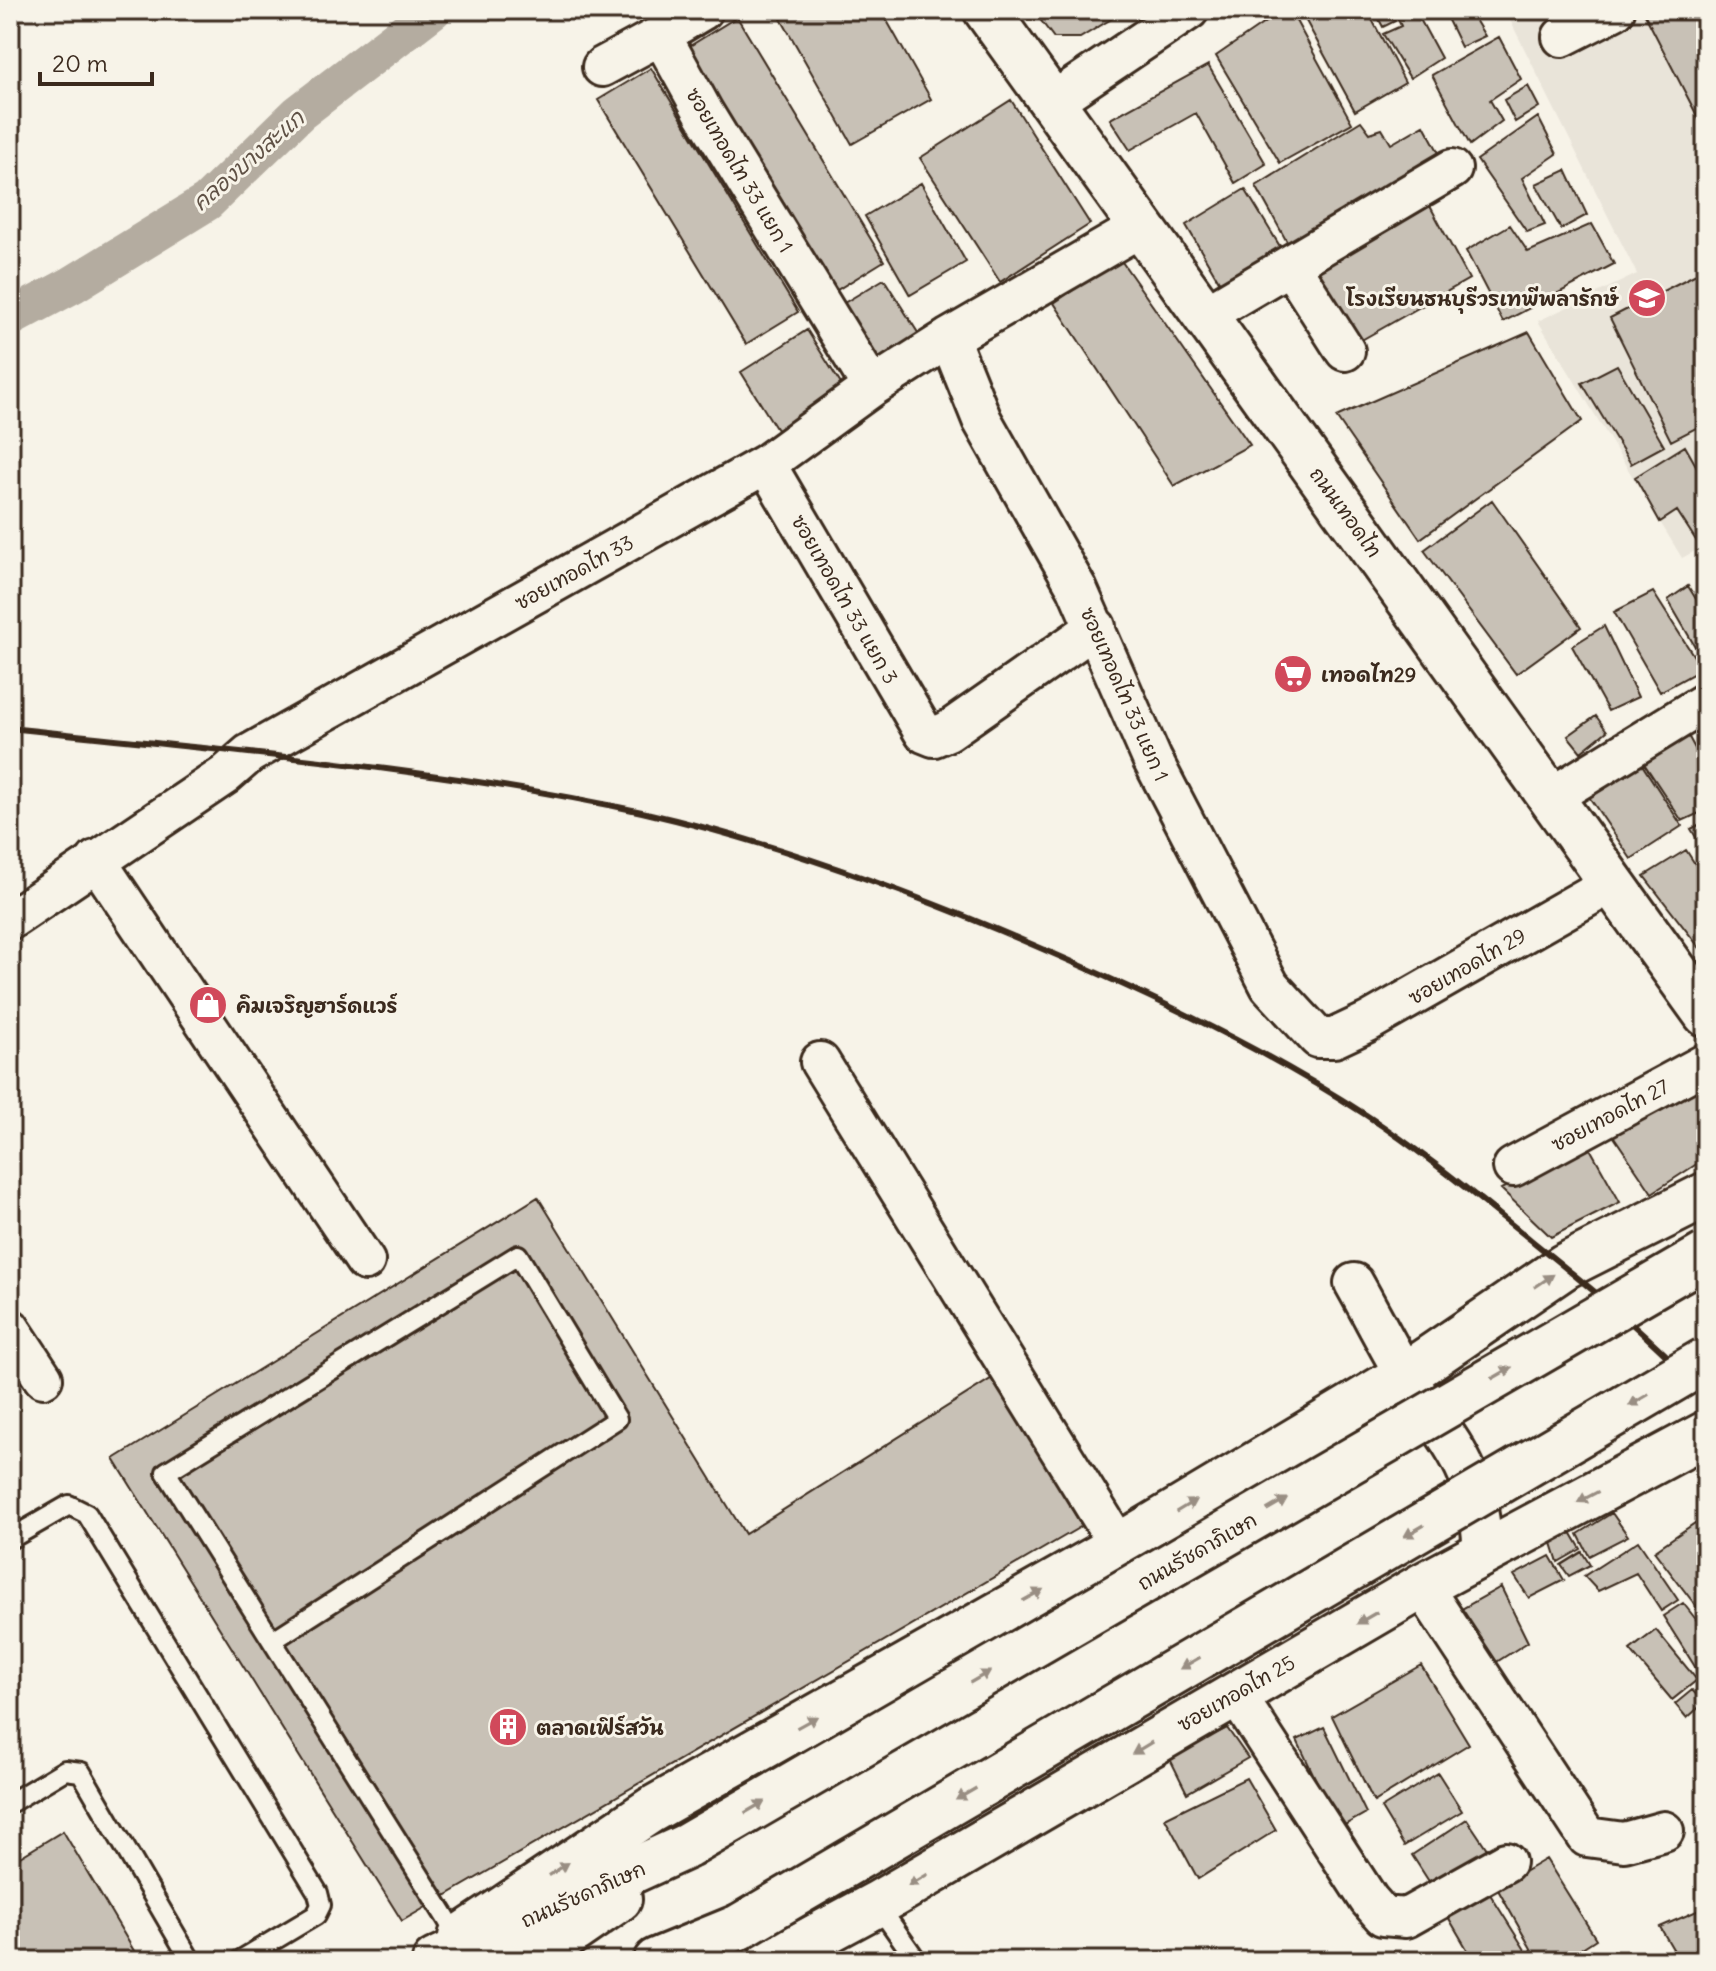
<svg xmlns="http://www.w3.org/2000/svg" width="1716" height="1971" viewBox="0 0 1716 1971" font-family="Delius,'Playpen Sans Thai',sans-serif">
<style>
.built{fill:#e9e4d9}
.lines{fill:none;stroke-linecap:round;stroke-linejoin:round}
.canal{stroke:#b4aca0;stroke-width:38}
.building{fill:#c8c1b6;stroke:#3b2a1e;stroke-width:2}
.service-casing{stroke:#3b2a1e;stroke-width:24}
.minor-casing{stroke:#3b2a1e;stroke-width:44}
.secondary-casing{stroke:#3b2a1e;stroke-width:50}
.primary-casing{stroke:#3b2a1e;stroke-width:50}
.service{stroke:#f7f3e8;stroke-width:18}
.minor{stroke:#f7f3e8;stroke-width:38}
.secondary{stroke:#f7f3e8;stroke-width:44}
.primary{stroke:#f7f3e8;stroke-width:44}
.rail{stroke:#3b2a1e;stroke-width:6}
.primary-bridge-casing{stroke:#3b2a1e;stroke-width:50;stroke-linecap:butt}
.primary-bridge{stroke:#f7f3e8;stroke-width:44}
.oneway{fill:#998e83}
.labels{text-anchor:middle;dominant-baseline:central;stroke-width:6;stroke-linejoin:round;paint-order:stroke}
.street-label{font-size:20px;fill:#3b2a1e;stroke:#f7f3e8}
.poi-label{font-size:20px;font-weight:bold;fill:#3b2a1e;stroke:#f7f3e8;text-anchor:start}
.water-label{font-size:22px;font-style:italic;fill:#5f5145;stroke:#f7f3e8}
</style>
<rect width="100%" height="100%" fill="#f7f3e8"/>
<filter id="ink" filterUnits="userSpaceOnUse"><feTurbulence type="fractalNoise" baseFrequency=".0125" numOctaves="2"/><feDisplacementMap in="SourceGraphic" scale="16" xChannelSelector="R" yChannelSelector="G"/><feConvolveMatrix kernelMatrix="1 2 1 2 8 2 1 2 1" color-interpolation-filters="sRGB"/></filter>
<g filter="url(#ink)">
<path class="built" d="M1524,10H1706V545L1682,558L1538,321L1637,274L1509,18Z"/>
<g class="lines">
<path class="canal" d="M10,318L72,285L207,202L299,113L433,10"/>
</g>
<path class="building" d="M776,10H881L931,99L852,144Z
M1033,10H1126L1080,38H1054Z
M1283,10H1290L1352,123L1280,163L1216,56Z
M1300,10H1367L1405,82L1355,111Z
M1374,10H1390L1395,21L1383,27Z
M1394,10H1415L1441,58L1410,78L1383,34L1401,26Z
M1443,10H1469L1485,36L1461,47Z
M1706,10V133L1643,11Z
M737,17L884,261L832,293L685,49Z
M1499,37L1521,79L1490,100L1502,121L1470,145L1432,75Z
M1208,65L1266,164L1235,183L1196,113L1130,150L1110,119Z
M651,68L798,312L746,344L598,100Z
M1528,86L1539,107L1515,122L1504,100Z
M1011,100L1090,224L1000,282L920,158Z
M1538,117L1557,154L1522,178L1545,225L1527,232L1477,160Z
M1361,121L1370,133L1382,129L1391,144L1424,125L1445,164L1292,251L1256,186Z
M1566,170L1587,215L1561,229L1536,184Z
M921,183L966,262L910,295L865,216Z
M1245,189L1284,253L1224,290L1186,225Z
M1430,206L1469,279L1358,342L1314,273Z
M1592,224L1614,264L1503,322L1466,251L1510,225L1528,252Z
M1120,259L1250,445L1174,486L1054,303Z
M1706,269V423L1671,441L1610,318Z
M884,279L920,336L874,365L839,306Z
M807,330L844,389L777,430L741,372Z
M1529,332L1582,421L1420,539L1336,417Z
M1617,365L1664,446L1631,464L1582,383Z
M1685,446L1706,483L1703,497L1706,502V541L1699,545L1677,511L1660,522L1635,477Z
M1492,500L1581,627L1516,674L1424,550Z
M1688,586L1706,615V651L1700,655L1668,600Z
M1653,592L1702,669L1660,692L1614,612Z
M1604,626L1638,697L1608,711L1572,646Z
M1596,716L1607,731L1581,752L1568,736Z
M1706,722V755L1693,729Z
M1685,730L1706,769V810L1682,821L1639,756Z
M1637,757L1682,826L1631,859L1583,788Z
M1706,821V854L1691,829Z
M1686,850L1706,881V956L1644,876Z
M1706,1066V1158L1652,1193L1608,1128Z
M1587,1143L1620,1202L1551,1237L1501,1189Z
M538,1197L745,1534L994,1377L1082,1526L402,1921L114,1459Z
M1612,1513L1628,1536L1589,1556L1578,1534Z
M1695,1523L1706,1529V1619L1654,1551Z
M1571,1532L1581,1549L1558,1562L1552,1543Z
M1638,1541L1678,1600L1661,1611L1636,1573L1598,1591L1584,1576Z
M1582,1552L1590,1565L1569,1576L1561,1565Z
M1550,1556L1564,1580L1529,1598L1514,1575Z
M1501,1587L1528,1642L1487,1668L1460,1610Z
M1683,1603L1706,1632V1684L1663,1616Z
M1656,1630L1697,1680L1672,1700L1630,1650Z
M1421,1665L1469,1744L1374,1802L1332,1716Z
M1692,1690L1704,1703L1687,1718L1675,1704Z
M1324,1727L1366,1813L1339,1828L1297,1740Z
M1227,1728L1248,1758L1187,1793L1169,1757Z
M1438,1773L1462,1811L1404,1846L1381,1808Z
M1246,1778L1276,1830L1198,1879L1165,1818Z
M1467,1819L1487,1849L1430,1883L1412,1855Z
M63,1831L140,1961H10V1863Z
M1546,1859L1596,1939L1562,1961H1538L1497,1888Z
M1488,1891L1532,1961H1474L1447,1915Z
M1706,1907V1961H1680L1660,1927Z"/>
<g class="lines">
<g class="service-casing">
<path id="service" d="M10,1539L69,1505L87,1514L318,1893L321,1905L316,1915L239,1961
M272,1641L617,1419L518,1255L166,1472L445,1916L458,1938
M10,1803L65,1770L81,1772L191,1961
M877,1904L917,1961"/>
</g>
<g class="minor-casing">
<path id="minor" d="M703,10L661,35L704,113L872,387
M1562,37L1615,10
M602,67L661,35
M1052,102L1189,10
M1290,265L1345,351
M1205,315L1452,169
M949,338L982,420L1077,588L1152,759L1270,986L1318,1038H1334L1368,1022L1612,883
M766,464L924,733L934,737L948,731L1096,627
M1551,797L1706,702
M96,860L365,1261
M10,920L225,775L249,754L766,464L872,387L949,338L1141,227
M820,1062L1119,1546
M1513,1167L1706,1063
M1354,1283C1371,1313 1387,1345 1405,1375C1450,1446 1478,1462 1483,1552
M10,1328L43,1378
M1422,1586L1587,1837L1624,1842L1664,1831
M1235,1693L1369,1900L1383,1916L1406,1918L1506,1862"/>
</g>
<g class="secondary-casing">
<path id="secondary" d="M986,10L1706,1014
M461,1937L651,1810L1119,1546L1405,1375L1565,1266L1706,1195
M771,1961L877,1904L1422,1586L1706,1434"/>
</g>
<g class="primary-casing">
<path id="primary" d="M435,1961L687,1846
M529,1961L619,1899
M656,1961L739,1927"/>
</g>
<use href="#service" class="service"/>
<use href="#minor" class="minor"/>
<use href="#secondary" class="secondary"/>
<use href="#primary" class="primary"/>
<path class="rail" d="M10,728C221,751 435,767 642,812C765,840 882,882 998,930C1124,983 1252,1041 1366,1115C1424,1153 1477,1197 1531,1240C1592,1289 1653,1338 1706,1396"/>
<g class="primary-bridge-casing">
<path id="primary-bridge" d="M687,1846L1706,1255
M739,1927L1706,1360"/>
</g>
<use href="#primary-bridge" class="primary-bridge"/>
</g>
<defs><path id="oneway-solid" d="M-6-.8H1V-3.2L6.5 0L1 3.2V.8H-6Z" transform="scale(2)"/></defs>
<g class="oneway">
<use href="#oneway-solid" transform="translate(1544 1281) rotate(-34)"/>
<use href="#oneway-solid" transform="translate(1502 1373) rotate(-30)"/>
<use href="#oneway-solid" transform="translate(1639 1400) rotate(150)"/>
<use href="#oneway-solid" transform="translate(1588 1497) rotate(152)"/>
<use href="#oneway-solid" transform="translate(1277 1504) rotate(-30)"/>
<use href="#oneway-solid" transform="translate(1186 1506) rotate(-31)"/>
<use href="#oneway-solid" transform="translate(1414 1531) rotate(150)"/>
<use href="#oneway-solid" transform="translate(1033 1595) rotate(-29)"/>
<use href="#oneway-solid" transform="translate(1367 1618) rotate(150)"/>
<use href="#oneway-solid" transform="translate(1190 1663) rotate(150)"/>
<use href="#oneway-solid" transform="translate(980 1677) rotate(-30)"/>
<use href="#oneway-solid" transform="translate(807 1722) rotate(-29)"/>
<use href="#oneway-solid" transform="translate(1142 1748) rotate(149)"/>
<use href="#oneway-solid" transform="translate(966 1794) rotate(150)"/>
<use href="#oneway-solid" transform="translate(755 1807) rotate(-30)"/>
<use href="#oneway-solid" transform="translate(559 1869) rotate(-33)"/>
<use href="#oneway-solid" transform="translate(918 1880) rotate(149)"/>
</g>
</g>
<defs>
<g id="school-disc" transform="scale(2)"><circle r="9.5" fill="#d1495b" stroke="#f7f3e8"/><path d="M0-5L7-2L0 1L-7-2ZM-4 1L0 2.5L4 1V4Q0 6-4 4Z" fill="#fff"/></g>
<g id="supermarket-disc" transform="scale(2)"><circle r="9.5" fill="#d1495b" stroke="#f7f3e8"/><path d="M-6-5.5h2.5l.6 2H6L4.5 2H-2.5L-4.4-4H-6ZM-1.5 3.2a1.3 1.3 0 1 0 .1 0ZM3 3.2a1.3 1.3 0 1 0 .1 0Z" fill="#fff"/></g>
<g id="shop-disc" transform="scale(2)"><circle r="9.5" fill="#d1495b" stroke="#f7f3e8"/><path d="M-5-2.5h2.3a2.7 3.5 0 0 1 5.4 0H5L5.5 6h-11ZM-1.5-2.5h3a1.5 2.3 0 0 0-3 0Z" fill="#fff"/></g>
<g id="building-disc" transform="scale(2)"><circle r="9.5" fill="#d1495b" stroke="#f7f3e8"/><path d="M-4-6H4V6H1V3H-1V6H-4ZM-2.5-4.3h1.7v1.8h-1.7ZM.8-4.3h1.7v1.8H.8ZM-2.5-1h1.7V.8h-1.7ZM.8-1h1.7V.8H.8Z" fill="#fff"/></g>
</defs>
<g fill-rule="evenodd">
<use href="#school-disc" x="1647" y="298"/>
<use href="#supermarket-disc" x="1293" y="674"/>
<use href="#shop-disc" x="208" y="1005"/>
<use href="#building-disc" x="508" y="1727"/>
</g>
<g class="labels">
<g class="street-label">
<text transform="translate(740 170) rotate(59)">ซอยเทอดไท 33 แยก 1</text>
<text transform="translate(1346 512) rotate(54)">ถนนเทอดไท</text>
<text transform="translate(574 572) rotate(-29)">ซอยเทอดไท 33</text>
<text transform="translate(845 599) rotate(60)">ซอยเทอดไท 33 แยก 3</text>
<text transform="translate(1125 694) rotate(66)">ซอยเทอดไท 33 แยก 1</text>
<text transform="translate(1467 966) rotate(-30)">ซอยเทอดไท 29</text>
<text transform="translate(1610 1115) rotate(-28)">ซอยเทอดไท 27</text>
<text transform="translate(1197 1551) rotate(-30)">ถนนรัชดาภิเษก</text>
<text transform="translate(1236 1693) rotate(-30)">ซอยเทอดไท 25</text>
<text transform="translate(583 1894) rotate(-24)">ถนนรัชดาภิเษก</text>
</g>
<g class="poi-label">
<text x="1619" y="298" text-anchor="end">โรงเรียนธนบุรีวรเทพีพลารักษ์</text>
<text x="1321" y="674">เทอดไท29</text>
<text x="236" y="1005">คิมเจริญฮาร์ดแวร์</text>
<text x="536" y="1727">ตลาดเฟิร์สวัน</text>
</g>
<g class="water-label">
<text transform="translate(248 160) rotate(-41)">คลองบางสะแก</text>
</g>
</g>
<rect width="1716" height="1971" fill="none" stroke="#f7f3e8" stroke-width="40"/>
<rect x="20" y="20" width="1676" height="1931" fill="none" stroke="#3b2a1e" stroke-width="3" filter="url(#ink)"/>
<path d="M40 72v12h112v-12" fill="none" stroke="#3b2a1e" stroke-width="4"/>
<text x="52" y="72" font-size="24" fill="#3b2a1e" stroke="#f7f3e8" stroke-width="6" paint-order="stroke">20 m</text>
</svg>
